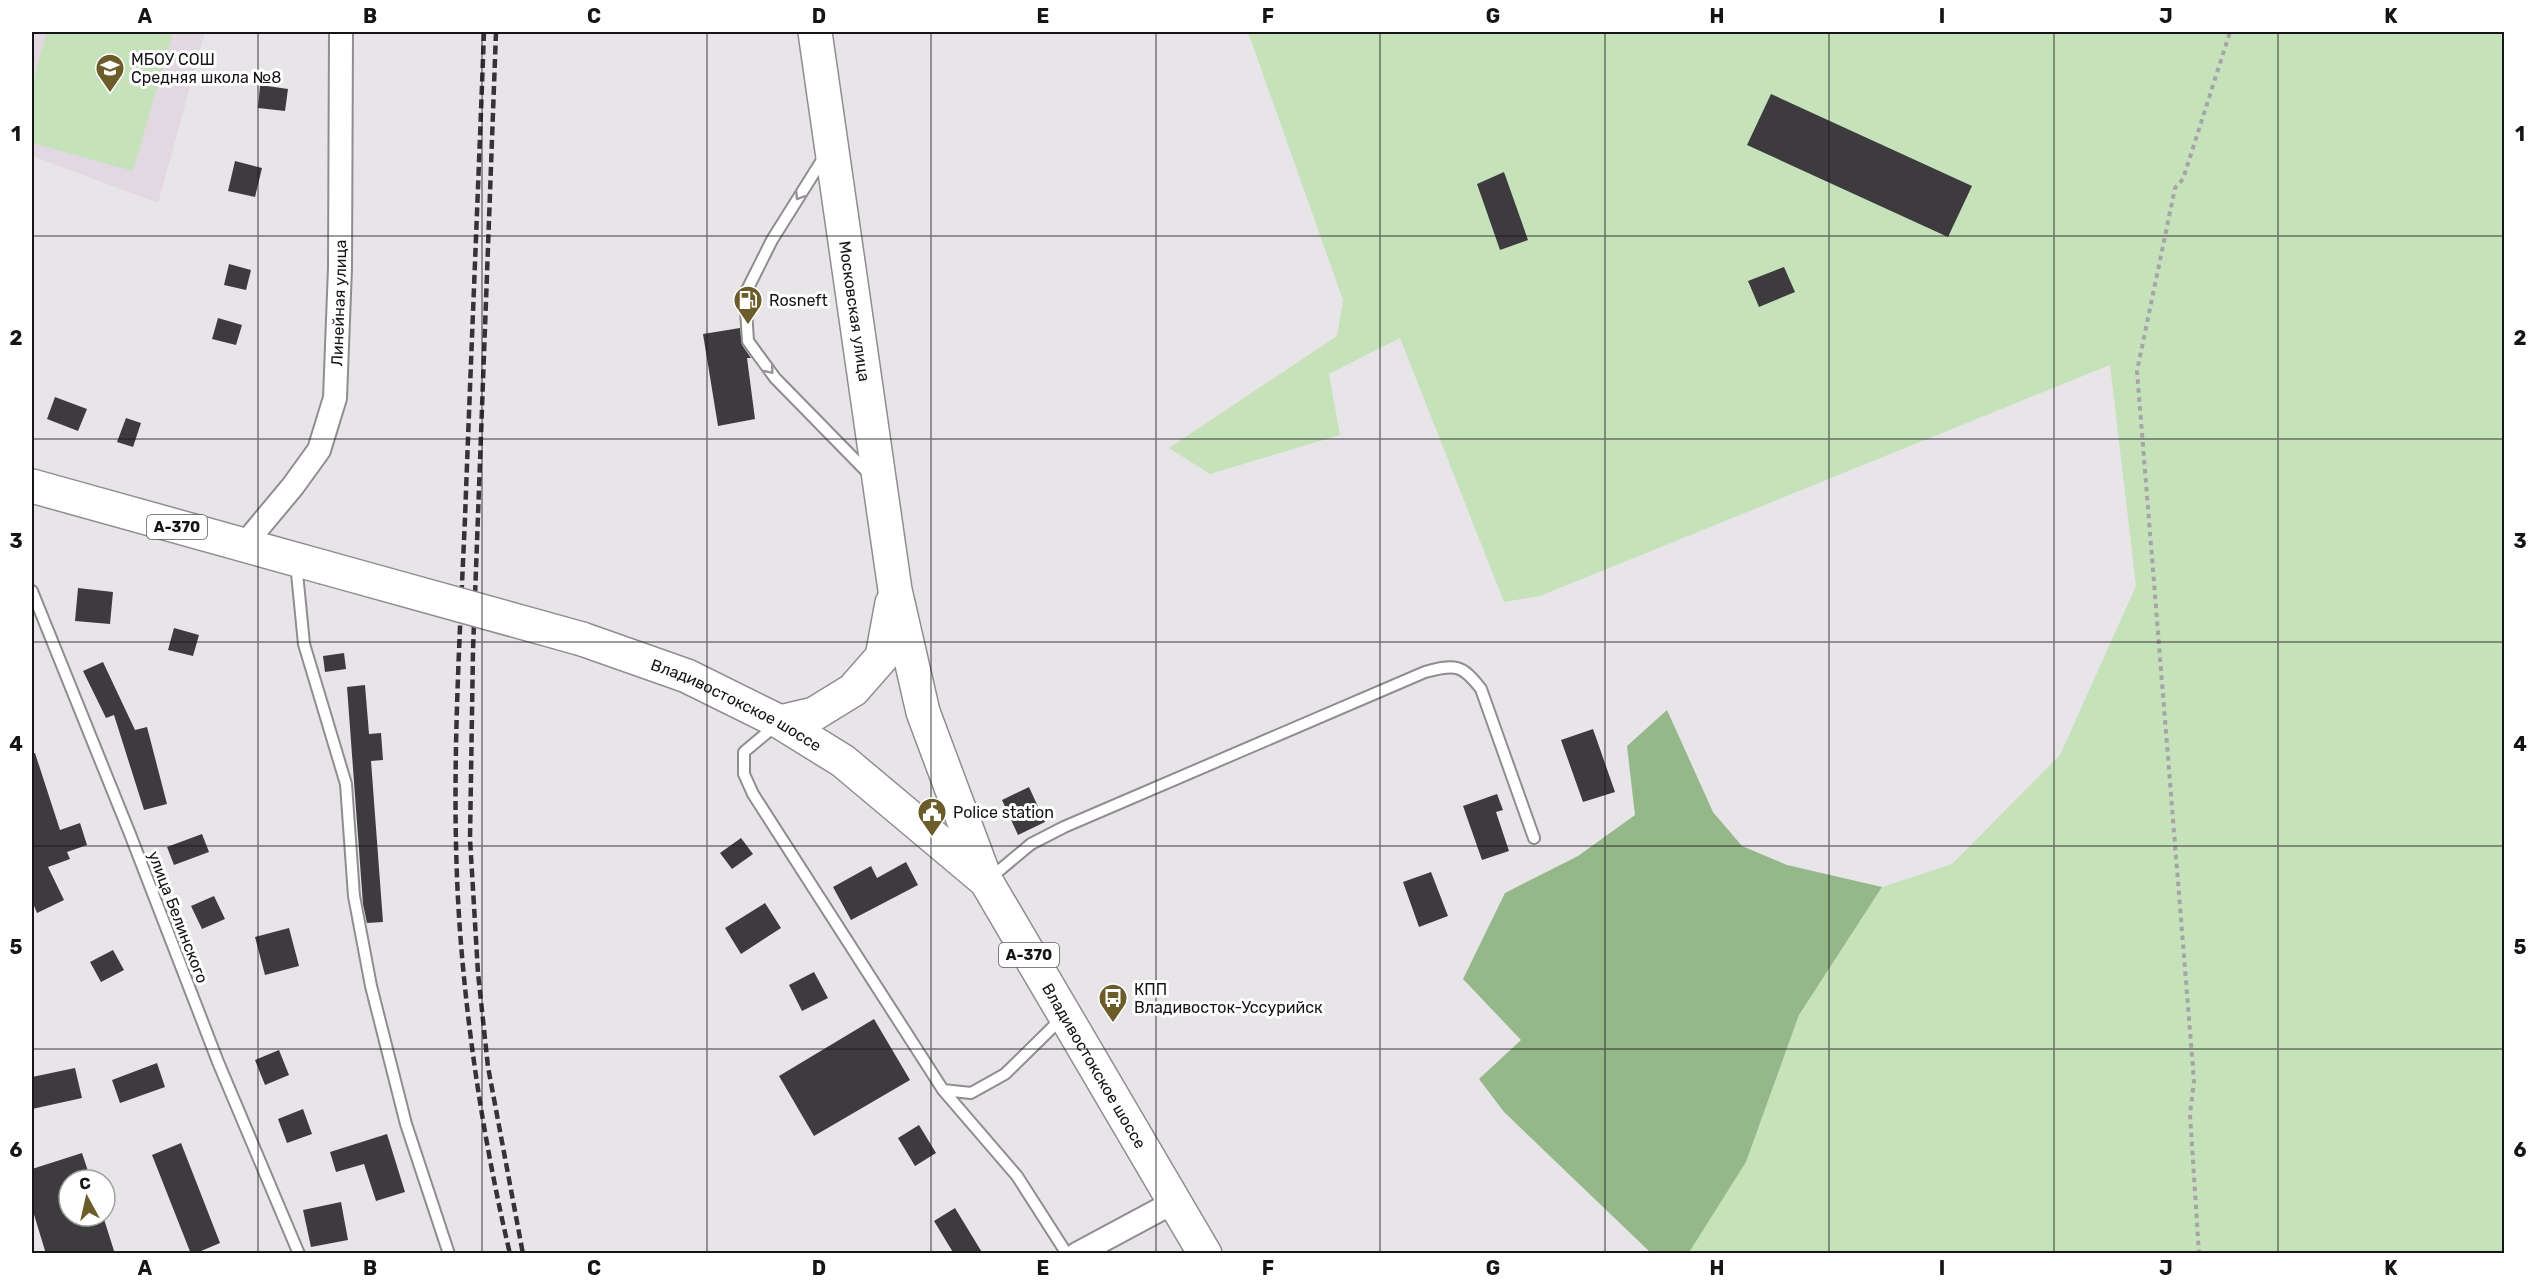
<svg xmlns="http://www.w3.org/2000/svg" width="2536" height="1285" viewBox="0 0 2536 1285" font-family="Rubik,sans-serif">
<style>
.built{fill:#e2d8e1}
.green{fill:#c5e2bb}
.forest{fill:#95b88a}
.building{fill:#3e3b3e}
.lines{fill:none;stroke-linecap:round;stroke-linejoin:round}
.service-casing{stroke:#908d90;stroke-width:14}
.minor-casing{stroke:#908d90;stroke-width:26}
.primary-casing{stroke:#908d90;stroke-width:36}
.trunk-casing{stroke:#908d90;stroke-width:36}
.path{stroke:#a7a4a7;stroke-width:4;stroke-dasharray:4.5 4.5;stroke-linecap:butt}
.service{stroke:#fff;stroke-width:10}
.minor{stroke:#fff;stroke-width:22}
.primary{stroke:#fff;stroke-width:33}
.trunk{stroke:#fff;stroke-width:33}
.rail{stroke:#353335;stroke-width:4.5;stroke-dasharray:9 4.5;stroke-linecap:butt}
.trunk-bridge-casing{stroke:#908d90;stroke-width:36;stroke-linecap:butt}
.trunk-bridge{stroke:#fff;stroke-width:33}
.oneway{stroke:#969596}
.grid{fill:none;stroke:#161416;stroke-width:1.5;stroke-opacity:0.55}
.labels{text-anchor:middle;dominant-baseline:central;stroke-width:6;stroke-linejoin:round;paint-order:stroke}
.shield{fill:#fff;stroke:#5c5a5c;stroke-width:1.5}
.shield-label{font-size:15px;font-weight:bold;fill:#161416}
.poi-label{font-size:16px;fill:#161416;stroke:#fff;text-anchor:start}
.street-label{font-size:16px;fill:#161416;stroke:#fff}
.neatline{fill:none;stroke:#161416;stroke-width:2}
.grid-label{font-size:20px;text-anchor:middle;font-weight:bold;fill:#161416}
</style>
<rect width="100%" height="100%" fill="#e8e5e8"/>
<path class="built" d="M32,32H205L158,203L32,156Z"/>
<path class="green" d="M47,32H173L133,171L32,143V85Z
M1248,32H2504V1253H1688L1746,1162L1799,1015L1882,887L1952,864L2060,755L2136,586L2110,365L1540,596L1504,602L1400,338L1329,374L1340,435L1210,474L1169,448L1337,336L1343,300Z"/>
<path class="forest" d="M1667,710L1713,812L1742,846L1787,865L1882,887L1799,1015L1746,1162L1688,1254L1651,1253L1504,1112L1479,1079L1521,1040L1463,979L1505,893L1578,856L1635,815L1627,746Z"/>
<path class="building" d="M260,85L288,89L285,111L258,108Z
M1771,94L1972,186L1948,237L1747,145Z
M235,161L262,168L255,197L228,191Z
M1504,172L1528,240L1500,250L1477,184Z
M229,264L251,270L246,290L224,285Z
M1784,267L1795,292L1759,307L1748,281Z
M218,318L242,325L236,345L212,339Z
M740,328L742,345L751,358H747L755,419L718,426L703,334Z
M55,397L87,409L78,431L47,419Z
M126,418L141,423L133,447L117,442Z
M78,588L113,592L110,624L75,621Z
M174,628L199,635L193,656L168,650Z
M344,653L346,669L325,672L323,656Z
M103,662L135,730L147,727L167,804L144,810L114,715L106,718L83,671Z
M365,685L369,734L381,733L383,760L371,761L383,922L367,923L363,904L347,687Z
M1593,729L1615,792L1583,802L1561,740Z
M32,753H35L60,830L80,823L87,845L67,852L70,859L48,867L64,900L37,913L32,901Z
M1029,787L1045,822L1018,835L1002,800Z
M1497,794L1503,810L1496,812L1509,851L1482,860L1463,806Z
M202,834L209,852L174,865L167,847Z
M741,838L753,854L732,869L720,853Z
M906,862L918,885L851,920L833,887L871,866L877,878Z
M1431,872L1448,916L1419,927L1403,882Z
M214,896L225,919L202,929L191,906Z
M765,903L781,928L741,954L725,928Z
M289,928L299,966L265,975L255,937Z
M113,950L124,970L101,982L90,962Z
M814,972L828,998L802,1011L789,985Z
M874,1019L910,1080L814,1136L779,1076Z
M279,1050L289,1075L265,1085L255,1060Z
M157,1063L165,1087L120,1103L112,1080Z
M75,1068L82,1098L32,1109V1077Z
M303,1109L312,1134L287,1143L278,1119Z
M919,1125L936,1153L915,1166L898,1138Z
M387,1134L405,1192L376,1201L364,1164L336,1172L330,1152Z
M181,1143L220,1243L194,1254H191L152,1155Z
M82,1153L91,1180H69V1216H103L115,1254H46L32,1208V1169Z
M341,1202L348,1240L311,1247L303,1210Z
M955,1208L983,1254H954L934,1221Z"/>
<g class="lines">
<g class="service-casing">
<path id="service" d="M824,157L772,240L747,290L746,310L748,341L775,378L870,475
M296,563L304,644L346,784L354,896L371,986L406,1124L449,1254
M32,591L130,834L218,1062L299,1254
M775,726L744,752V774L753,794L943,1090L1017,1176L1067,1254
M989,879L1031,844L1064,827L1425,672C1455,664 1462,664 1481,689L1534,838
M943,1090L971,1093L1005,1074L1062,1018"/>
</g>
<g class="minor-casing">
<g id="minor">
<path id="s1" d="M243,546L293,486L319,450L335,398L340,268L341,32"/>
<path d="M1077,1254L1174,1202"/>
</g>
</g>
<g class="primary-casing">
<g id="primary">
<path id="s2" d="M815,32L895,590L923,712L986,881"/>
<path d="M780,722L814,714L853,690L882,657L892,603"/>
</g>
</g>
<g class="trunk-casing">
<g id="trunk">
<path d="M32,486L323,567"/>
<path id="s3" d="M582,639L687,676L780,722L843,761L986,881L1205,1254"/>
</g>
</g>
<path class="path" d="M2199,1254L2190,1114L2194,1081L2137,371L2175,188L2183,179L2230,32"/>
<use href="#service" class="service"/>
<use href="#minor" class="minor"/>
<use href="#primary" class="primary"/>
<use href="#trunk" class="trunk"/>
<path class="rail" d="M484,32C478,194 471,356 465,518C459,655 450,794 460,931C468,1039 485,1148 510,1254
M496,32L473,650L470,839L478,973L488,1067L523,1254"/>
<g class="trunk-bridge-casing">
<path id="trunk-bridge" d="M323,567L582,639"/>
</g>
<use href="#trunk-bridge" class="trunk-bridge"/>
</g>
<defs><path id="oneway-chevron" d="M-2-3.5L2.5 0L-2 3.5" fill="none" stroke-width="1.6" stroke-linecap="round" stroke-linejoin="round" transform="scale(1.5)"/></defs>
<g class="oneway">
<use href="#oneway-chevron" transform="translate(799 196) rotate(122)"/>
<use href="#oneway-chevron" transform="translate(770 370) rotate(51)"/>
</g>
<path class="grid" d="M258,32V1254M482,32V1254M707,32V1254M931,32V1254M1156,32V1254M1380,32V1254M1605,32V1254M1829,32V1254M2054,32V1254M2278,32V1254M32,236H2504M32,439H2504M32,642H2504M32,846H2504M32,1049H2504"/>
<defs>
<g id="school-pin" transform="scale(1.5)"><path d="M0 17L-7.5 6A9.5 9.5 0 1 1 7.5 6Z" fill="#6b5c29" stroke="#fff"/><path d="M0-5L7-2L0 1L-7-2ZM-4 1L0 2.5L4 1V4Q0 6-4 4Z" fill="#fff"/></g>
<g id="fuel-pin" transform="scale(1.5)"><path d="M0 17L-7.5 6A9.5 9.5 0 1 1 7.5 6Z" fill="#6b5c29" stroke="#fff"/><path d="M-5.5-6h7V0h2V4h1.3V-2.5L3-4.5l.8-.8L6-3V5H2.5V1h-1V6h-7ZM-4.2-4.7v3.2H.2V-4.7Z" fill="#fff"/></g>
<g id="civic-pin" transform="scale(1.5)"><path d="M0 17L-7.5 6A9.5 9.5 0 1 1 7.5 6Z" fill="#6b5c29" stroke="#fff"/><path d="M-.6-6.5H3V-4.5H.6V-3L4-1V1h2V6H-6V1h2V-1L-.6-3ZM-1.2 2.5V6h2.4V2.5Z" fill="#fff"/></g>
<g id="bus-pin" transform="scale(1.5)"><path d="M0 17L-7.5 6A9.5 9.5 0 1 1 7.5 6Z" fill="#6b5c29" stroke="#fff"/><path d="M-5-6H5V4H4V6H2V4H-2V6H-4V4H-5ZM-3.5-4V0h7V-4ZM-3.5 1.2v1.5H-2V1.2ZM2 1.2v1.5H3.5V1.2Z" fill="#fff"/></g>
</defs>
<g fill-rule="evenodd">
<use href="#school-pin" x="110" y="68"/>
<use href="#fuel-pin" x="748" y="300"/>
<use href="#civic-pin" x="932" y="812"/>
<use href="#bus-pin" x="1113" y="998"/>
</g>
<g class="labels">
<g class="shield">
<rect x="147" y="515" width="60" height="24" rx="4.5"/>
<rect x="999" y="943" width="60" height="24" rx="4.5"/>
</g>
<g class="shield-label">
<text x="177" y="527">А-370</text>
<text x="1029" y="955">А-370</text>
</g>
<g class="poi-label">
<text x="131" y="59">МБОУ СОШ<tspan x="131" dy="18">Средняя школа №8</tspan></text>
<text x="769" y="300">Rosneft</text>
<text x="953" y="812">Police station</text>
<text x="1134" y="989">КПП<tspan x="1134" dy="18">Владивосток-Уссурийск</tspan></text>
</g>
<g class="street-label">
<text stroke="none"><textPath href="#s1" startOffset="272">Линейная улица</textPath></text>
<text stroke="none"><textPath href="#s2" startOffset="282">Московская улица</textPath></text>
<text stroke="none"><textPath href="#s3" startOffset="168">Владивостокское шоссе</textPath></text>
<text transform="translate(178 917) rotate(69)">улица Белинского</text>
<text stroke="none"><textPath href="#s3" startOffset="690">Владивостокское шоссе</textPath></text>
</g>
</g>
<rect width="2536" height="1285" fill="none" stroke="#ffffff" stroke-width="66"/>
<g transform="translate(87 1198) rotate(352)"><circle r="28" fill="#ffffff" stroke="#a2a1a2" stroke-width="1.5"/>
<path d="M0-4.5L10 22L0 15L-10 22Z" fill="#6b5c29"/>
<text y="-9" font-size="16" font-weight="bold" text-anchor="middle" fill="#161416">С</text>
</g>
<rect x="33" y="33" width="2470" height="1219" class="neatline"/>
<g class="grid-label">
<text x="145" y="23">A</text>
<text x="370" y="23">B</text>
<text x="594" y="23">C</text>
<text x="819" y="23">D</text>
<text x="1043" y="23">E</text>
<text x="1268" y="23">F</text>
<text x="1493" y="23">G</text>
<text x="1717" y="23">H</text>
<text x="1942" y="23">I</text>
<text x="2166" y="23">J</text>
<text x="2391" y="23">K</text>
<text x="16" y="141">1</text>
<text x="2520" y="141">1</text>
<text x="16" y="345">2</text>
<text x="2520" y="345">2</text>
<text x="16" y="548">3</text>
<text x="2520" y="548">3</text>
<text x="16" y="751">4</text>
<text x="2520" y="751">4</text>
<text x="16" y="954">5</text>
<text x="2520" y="954">5</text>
<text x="16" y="1157">6</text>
<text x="2520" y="1157">6</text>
<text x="145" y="1275">A</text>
<text x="370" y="1275">B</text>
<text x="594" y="1275">C</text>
<text x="819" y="1275">D</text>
<text x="1043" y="1275">E</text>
<text x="1268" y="1275">F</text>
<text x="1493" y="1275">G</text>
<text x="1717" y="1275">H</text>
<text x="1942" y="1275">I</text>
<text x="2166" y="1275">J</text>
<text x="2391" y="1275">K</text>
</g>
</svg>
